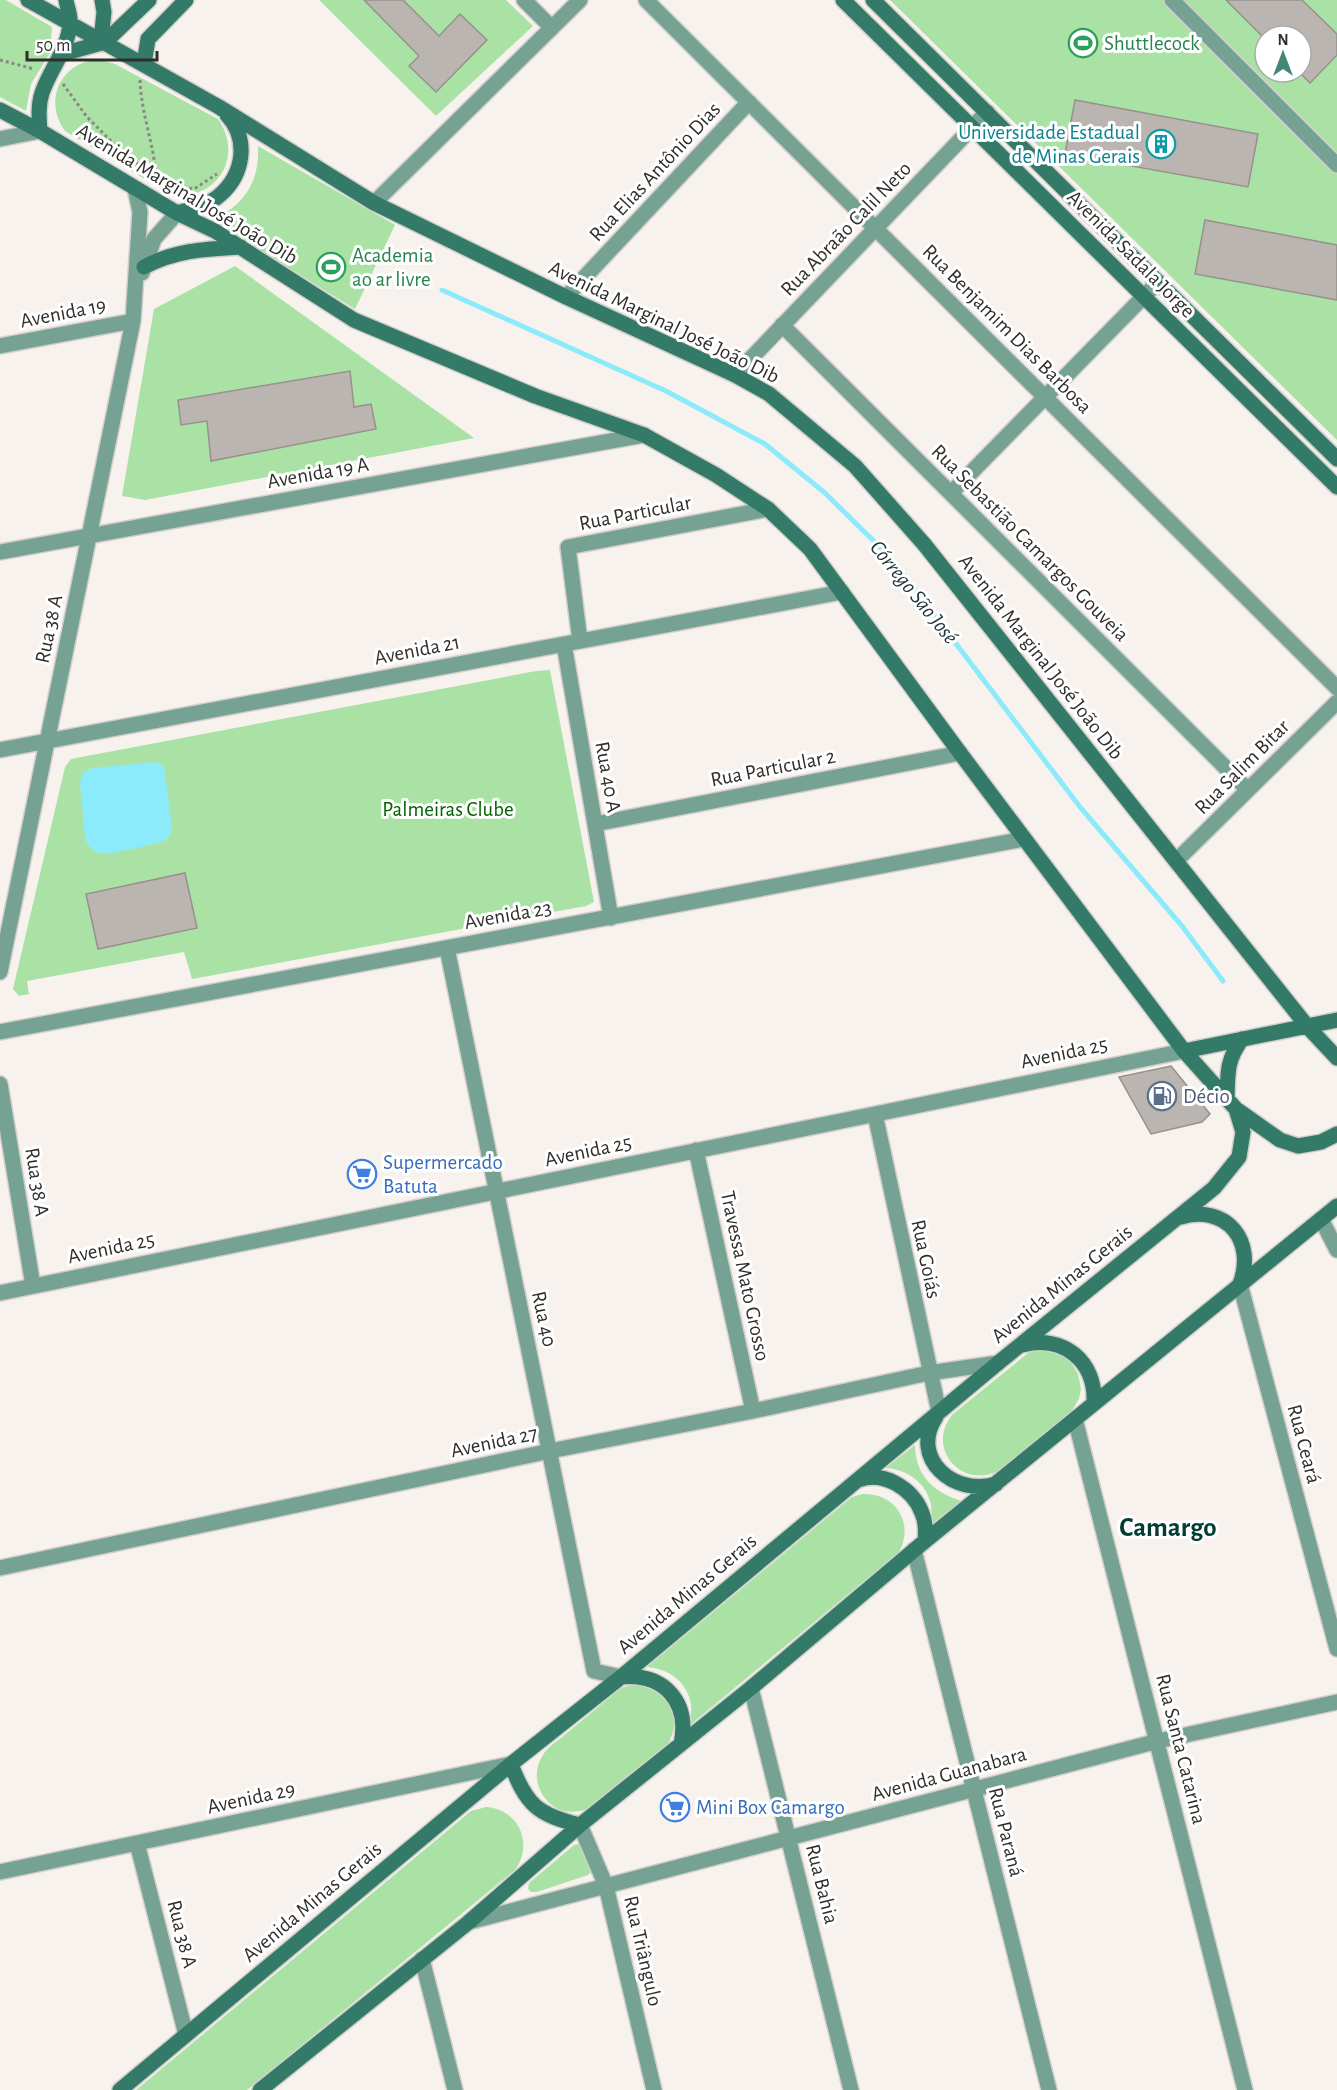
<svg xmlns="http://www.w3.org/2000/svg" width="1337" height="2090" viewBox="0 0 1337 2090" font-family="'Alegreya Sans',sans-serif">
<style>
.green{fill:#aae2a5;fill-rule:evenodd}
.water{fill:#8cebfb}
.lines{fill:none;stroke-linecap:round;stroke-linejoin:round}
.stream{stroke:#8cebfb;stroke-width:5}
.building{fill:#bbb5b1;stroke:#96918d;stroke-width:1.5}
.street-casing{stroke:#d3cfca;stroke-width:18}
.secondary-casing{stroke:#d3cfca;stroke-width:18}
.path{stroke:#8a8784;stroke-width:3;stroke-dasharray:3 3;stroke-linecap:butt}
.street{stroke:#76a294;stroke-width:15}
.secondary{stroke:#337b68;stroke-width:15}
.labels{text-anchor:middle;dominant-baseline:central;stroke-width:6;stroke-linejoin:round;paint-order:stroke}
.leisure-label{font-size:21px;fill:#27864d;stroke:#fff;text-anchor:start}
.culture-label{font-size:21px;fill:#0d838f;stroke:#fff;text-anchor:end}
.street-label{font-size:21px;fill:#302e2c;stroke:#fff}
.park-label{font-size:21px;fill:#026302;stroke:#fff}
.service-label{font-size:21px;fill:#4e5e75;stroke:#fff;text-anchor:start}
.shop-label{font-size:21px;fill:#366cbe;stroke:#fff;text-anchor:start}
.water-label{font-size:22px;font-style:italic;fill:#1f3539;stroke:#fff}
.district-label{font-size:27px;font-weight:bold;fill:#013e33;stroke:#fff}
</style>
<rect width="100%" height="100%" fill="#f7f2ed"/>
<path class="green" d="M0,0H6L52,27L50,53L31,84L26,111L0,97Z
M319,0H506L533,26L436,116Z
M890,0H1337V440ZM1265,36H1301V72H1265Z
M100,60L115,64L218,119C244,156 218,199 173,196L65,131C42,100 62,60 100,60Z
M258,146L395,225L355,309L211,220C244,207 260,181 258,146Z
M235,266L474,438L145,500L122,496L154,309Z
M550,670L594,902L586,906L192,979L184,952L27,981L29,994L19,996L13,989L65,767L71,759L536,671Z
M1037,1350H1048L1062,1355L1070,1361L1078,1374L1081,1389L1079,1399L1071,1412L998,1471C960,1490 925,1446 953,1414L1028,1353Z
M915,1445C915,1475 934,1493 962,1501L930,1525C938,1495 916,1470 886,1468Z
M862,1494C895,1492 915,1523 899,1552L691,1724C690,1718 692,1712 691,1705C688,1682 669,1669 647,1667L852,1497Z
M631,1685C664,1685 685,1713 668,1744L592,1807C579,1813 563,1814 552,1805C536,1793 532,1771 543,1755C548,1746 559,1740 567,1733C585,1718 603,1703 621,1688Z
M486,1807C519,1809 534,1844 515,1870L247,2090H136L471,1811Z
M579,1844L583,1845L591,1872L588,1875L537,1892H531L528,1889L529,1883L574,1845Z"/>
<path class="water" d="M156,762L164,767L165,773L172,829C171,833 169,837 165,840C160,843 111,854 105,854C96,854 86,846 85,837L80,782L83,772L93,768Z"/>
<g class="lines">
<path class="stream" d="M442,290L666,391L765,444L825,493L891,558L1080,807L1182,926L1223,981"/>
</g>
<path class="building" d="M364,0H403L439,36L460,14L487,40L436,92L409,66L419,56Z
M1226,0H1302L1337,34V55L1310,83L1301,74V36H1265V39Z
M1075,100L1258,134L1248,187L1065,154Z
M1205,220L1337,245V300L1195,274Z
M350,371L354,407L371,404L376,429L211,461L207,421L181,425L178,400Z
M185,873L197,928L98,949L86,894Z
M1171,1066L1210,1114L1202,1122L1151,1134L1119,1077Z"/>
<g class="lines">
<g class="street-casing">
<path id="street" d="M524,0L552,28
M646,0L1337,688
M1172,0L1337,165
M0,139L40,131
M374,203L580,0
M142,273L154,239L177,213
M566,297L749,102
M782,325L1248,790
M0,346L133,321
M735,375L987,112
M951,493L1158,282
M0,552L644,435
M580,641L568,547L768,509
M564,644L611,918
M0,750L842,592
M595,824L960,753
M1176,861L1337,702
M447,948L594,1671L621,1677
M0,972L133,321L140,212L135,189
M0,1032L1024,839
M0,1084L33,1286
M875,1114L939,1412
M696,1150L753,1411
M1321,1219L1337,1250
M1240,1284L1337,1649
M0,1293L1184,1051
M1075,1419L1245,2090
M914,1550L1049,2090
M0,1568L550,1451L753,1411L929,1373L998,1363
M751,1688L851,2090
M580,1825L606,1886L654,2090
M137,1843L186,2035
M0,1872L511,1764
M469,1922L1158,1741L1337,1702
M422,1959L455,2090"/>
</g>
<g class="secondary-casing">
<path id="secondary" d="M28,0L219,107L374,203L566,297L735,375L769,394L855,466L924,544L1307,1026L1337,1058
M843,0L1337,487
M873,0L1337,459
M101,40L104,12L102,0
M105,42L149,0
M62,54L105,42
M144,64L148,39L186,0
M0,110L40,131L177,213L215,231L354,320L535,396L644,435L716,475L768,509L810,549L960,753L1184,1051L1236,1109L1280,1140L1298,1146L1321,1142L1337,1134
M40,131C39,118 38,105 42,93C50,69 68,50 70,23C71,16 67,7 66,0
M177,213C191,209 209,205 220,195C244,174 249,139 227,115
M144,267C176,250 206,249 241,247
M1184,1051L1337,1020
M1227,1099C1228,1073 1226,1061 1242,1039
M1181,1217C1227,1204 1256,1241 1240,1284
M1022,1345C1063,1334 1096,1361 1094,1403
M936,1417C909,1458 954,1497 996,1484
M858,1480C884,1470 913,1489 922,1513C926,1522 926,1531 925,1541
M621,1677C664,1673 690,1702 681,1744
M511,1764C526,1805 538,1815 580,1825
M120,2090L511,1764L621,1677L998,1363L1214,1188L1239,1157L1243,1132L1236,1109
M260,2090L469,1922L580,1825L751,1688L925,1541L1337,1206"/>
</g>
<path class="path" d="M0,60L34,69
M140,80C141,113 154,144 156,176
M63,84L87,117L124,154L163,182L194,189L217,174"/>
<use href="#street" class="street"/>
<use href="#secondary" class="secondary"/>
</g>
<defs>
<g id="stadium-ring" transform="scale(1.5)"><circle r="9.5" fill="#fff" stroke="#2e9e5b" stroke-width="1.5"/><path d="M0-5a6.5 5 0 1 0 0 10a6.5 5 0 1 0 0-10ZM-3.5-1.8h7v3.6h-7Z" fill="#2e9e5b"/></g>
<g id="building-ring" transform="scale(1.5)"><circle r="9.5" fill="#fff" stroke="#0f9aa8" stroke-width="1.5"/><path d="M-4-6H4V6H1V3H-1V6H-4ZM-2.5-4.3h1.7v1.8h-1.7ZM.8-4.3h1.7v1.8H.8ZM-2.5-1h1.7V.8h-1.7ZM.8-1h1.7V.8H.8Z" fill="#0f9aa8"/></g>
<g id="fuel-ring" transform="scale(1.5)"><circle r="9.5" fill="#fff" stroke="#5c6f8a" stroke-width="1.5"/><path d="M-5.5-6h7V0h2V4h1.3V-2.5L3-4.5l.8-.8L6-3V5H2.5V1h-1V6h-7ZM-4.2-4.7v3.2H.2V-4.7Z" fill="#5c6f8a"/></g>
<g id="supermarket-ring" transform="scale(1.5)"><circle r="9.5" fill="#fff" stroke="#3f7fe0" stroke-width="1.5"/><path d="M-6-5.5h2.5l.6 2H6L4.5 2H-2.5L-4.4-4H-6ZM-1.5 3.2a1.3 1.3 0 1 0 .1 0ZM3 3.2a1.3 1.3 0 1 0 .1 0Z" fill="#3f7fe0"/></g>
</defs>
<g fill-rule="evenodd">
<use href="#stadium-ring" x="1083" y="43"/>
<use href="#building-ring" x="1161" y="144"/>
<use href="#stadium-ring" x="331" y="267"/>
<use href="#fuel-ring" x="1162" y="1096"/>
<use href="#supermarket-ring" x="362" y="1174"/>
<use href="#supermarket-ring" x="675" y="1807"/>
</g>
<g class="labels">
<g class="leisure-label">
<text x="1104" y="43">Shuttlecock</text>
<text x="352" y="255">Academia<tspan x="352" dy="24">ao ar livre</tspan></text>
</g>
<g class="culture-label">
<text x="1140" y="132">Universidade Estadual<tspan x="1140" dy="24">de Minas Gerais</tspan></text>
</g>
<g class="street-label">
<text transform="translate(655 172) rotate(-47)">Rua Elias Antônio Dias</text>
<text transform="translate(187 194) rotate(31)">Avenida Marginal José João Dib</text>
<text transform="translate(846 229) rotate(-46)">Rua Abraão Calil Neto</text>
<text transform="translate(1131 254) rotate(45)">Avenida Sadala Jorge</text>
<text transform="translate(63 313) rotate(-11)">Avenida 19</text>
<text transform="translate(664 322) rotate(26)">Avenida Marginal José João Dib</text>
<text transform="translate(1007 329) rotate(45)">Rua Benjamim Dias Barbosa</text>
<text transform="translate(318 473) rotate(-10)">Avenida 19 A</text>
<text transform="translate(635 513) rotate(-11)">Rua Particular</text>
<text transform="translate(1030 543) rotate(45)">Rua Sebastião Camargos Gouveia</text>
<text transform="translate(49 629) rotate(-78)">Rua 38 A</text>
<text transform="translate(417 650) rotate(-11)">Avenida 21</text>
<text transform="translate(1041 657) rotate(52)">Avenida Marginal José João Dib</text>
<text transform="translate(1242 767) rotate(-45)">Rua Salim Bitar</text>
<text transform="translate(773 768) rotate(-11)">Rua Particular 2</text>
<text transform="translate(608 777) rotate(80)">Rua 40 A</text>
<text transform="translate(508 915) rotate(-10)">Avenida 23</text>
<text transform="translate(1064 1053) rotate(-12)">Avenida 25</text>
<text transform="translate(588 1151) rotate(-12)">Avenida 25</text>
<text transform="translate(37 1182) rotate(81)">Rua 38 A</text>
<text transform="translate(111 1248) rotate(-12)">Avenida 25</text>
<text transform="translate(926 1259) rotate(78)">Rua Goiás</text>
<text transform="translate(745 1276) rotate(78)">Travessa Mato Grosso</text>
<text transform="translate(1062 1284) rotate(-39)">Avenida Minas Gerais</text>
<text transform="translate(544 1319) rotate(78)">Rua 40</text>
<text transform="translate(494 1442) rotate(-12)">Avenida 27</text>
<text transform="translate(1304 1444) rotate(75)">Rua Ceará</text>
<text transform="translate(687 1594) rotate(-40)">Avenida Minas Gerais</text>
<text transform="translate(1181 1749) rotate(76)">Rua Santa Catarina</text>
<text transform="translate(949 1774) rotate(-15)">Avenida Guanabara</text>
<text transform="translate(251 1798) rotate(-12)">Avenida 29</text>
<text transform="translate(1006 1832) rotate(76)">Rua Paraná</text>
<text transform="translate(822 1884) rotate(76)">Rua Bahia</text>
<text transform="translate(312 1902) rotate(-40)">Avenida Minas Gerais</text>
<text transform="translate(182 1934) rotate(76)">Rua 38 A</text>
<text transform="translate(643 1951) rotate(77)">Rua Triângulo</text>
</g>
<g class="park-label">
<text x="448" y="809">Palmeiras Clube</text>
</g>
<g class="service-label">
<text x="1183" y="1096">Décio</text>
</g>
<g class="shop-label">
<text x="383" y="1162">Supermercado<tspan x="383" dy="24">Batuta</tspan></text>
<text x="696" y="1807">Mini Box Camargo</text>
</g>
<g class="water-label">
<text transform="translate(914 592) rotate(51)">Córrego São José</text>
</g>
<g class="district-label">
<text x="1168" y="1527">Camargo</text>
</g>
</g>
<g transform="translate(1283 54)"><circle r="28" fill="#ffffff" stroke="#acabab" stroke-width="1.5"/>
<path d="M0-4.5L10 22L0 15L-10 22Z" fill="#458777"/>
<text y="-9" font-size="16" font-weight="bold" text-anchor="middle" fill="#302e2c">N</text>
</g>
<path d="M27 51v9h130v-9" fill="none" stroke="#302e2c" stroke-width="3"/>
<text x="36" y="51" font-size="18" fill="#302e2c" stroke="#ffffff" stroke-width="4.5" paint-order="stroke">50 m</text>
</svg>
